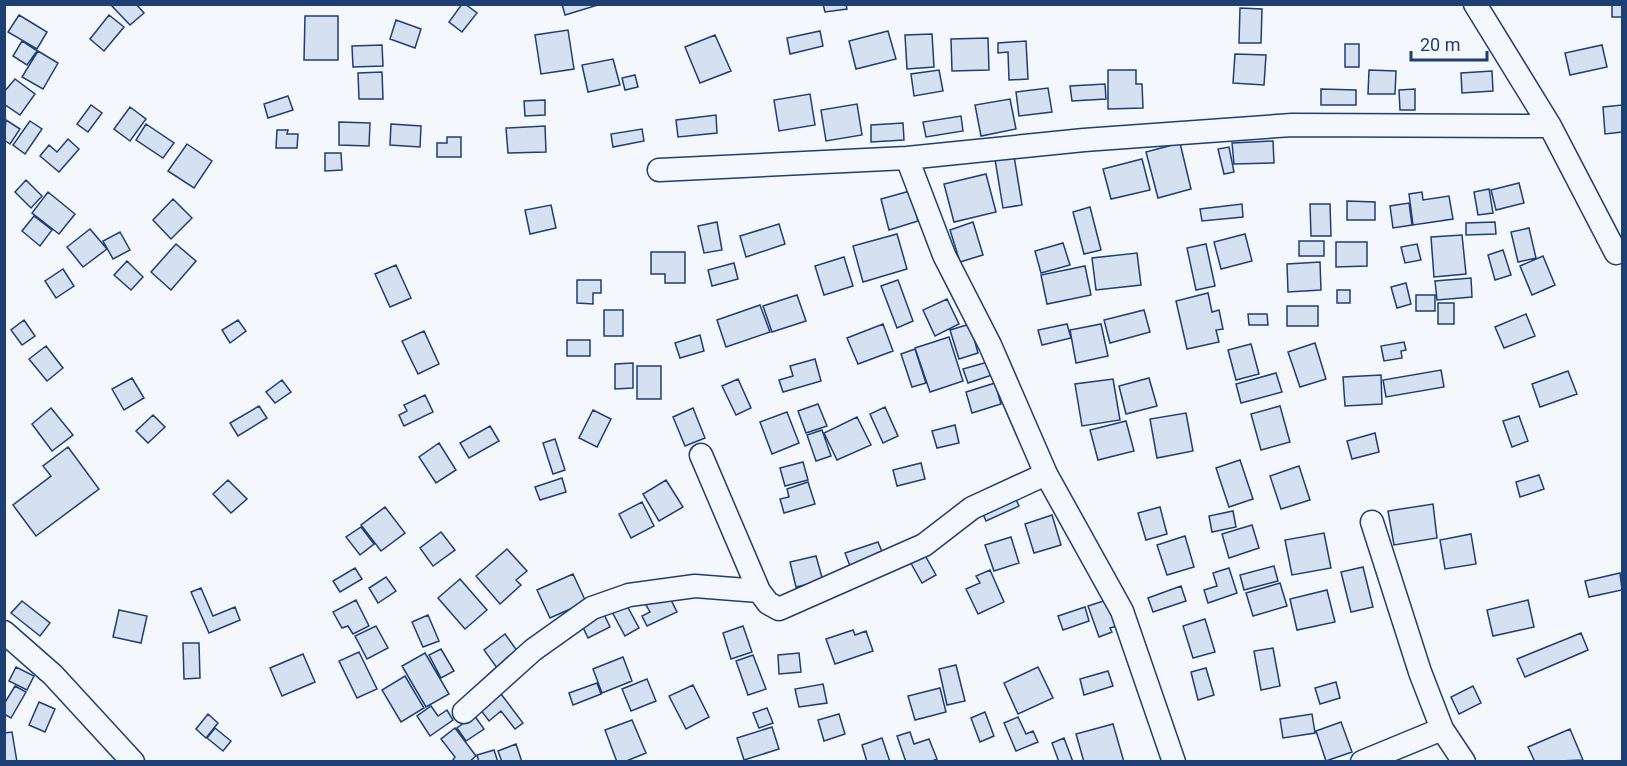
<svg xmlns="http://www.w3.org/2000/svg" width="1627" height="766" viewBox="0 0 1627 766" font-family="Roboto,sans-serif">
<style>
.building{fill:#d5e0f0;stroke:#1d3f73;stroke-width:1.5}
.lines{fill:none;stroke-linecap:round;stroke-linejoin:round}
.street-casing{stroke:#1d3f73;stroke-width:25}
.street{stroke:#f4f7fb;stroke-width:22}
</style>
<rect width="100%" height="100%" fill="#f4f7fb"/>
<path class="building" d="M110,4H136L144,13L130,25Z
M462,4H465L477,13L462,32L449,22Z
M562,4H598V5L565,15Z
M823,4H846L847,9L825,12Z
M1612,4H1622V17H1612Z
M1240,8L1262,9L1261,43H1239Z
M19,15L47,32L37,49L8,32Z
M109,15L124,27L104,51L90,39Z
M305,16H338V60H304Z
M396,20L421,29L415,48L390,39Z
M568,30L574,69L541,74L535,35Z
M820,31L823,46L790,54L787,38Z
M888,31L896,59L856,69L849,41Z
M932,34L934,67L907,69L905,35Z
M715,35L731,71L700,83L685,47Z
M988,38L989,70L952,71L951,39Z
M22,41L37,51L27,65L13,56Z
M1026,41L1028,79L1009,80L1008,52L998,53V43Z
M1345,44H1359V67H1345Z
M382,45L383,66L353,67L352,46Z
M1602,45L1607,67L1570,75L1565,53Z
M38,51L58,63L43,89L22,77Z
M1235,54L1266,55L1264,85L1233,83Z
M613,59L620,85L588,92L582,65Z
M939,70L943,91L914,96L911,74Z
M1108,70H1136V84H1142L1143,108L1108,109Z
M1369,70L1396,71L1395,94H1368Z
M1492,71L1493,91L1462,93L1461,73Z
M382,72L383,99H359L358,73Z
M635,75L638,87L625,90L622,78Z
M15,79L35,94L20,115L4,104V92Z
M1105,84L1106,99L1072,101L1070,86Z
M1048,88L1052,112L1019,116L1016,92Z
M1321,89L1356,90V105H1321Z
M1415,89V110H1400L1399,90Z
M810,94L815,125L779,131L774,100Z
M288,96L293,110L268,118L264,104Z
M1010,99L1016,129L981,136L975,105Z
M545,100V115L525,116L524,101Z
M857,104L862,135L826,141L821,110Z
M91,105L102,113L88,132L77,124Z
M1622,105V132L1605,134L1603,107Z
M130,107L146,119L130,141L114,129Z
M716,115L717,133L678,137L676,120Z
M961,116L963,131L926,137L923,122Z
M6,120L20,129L10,144L4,140Z
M30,121L42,129L25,154L13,145Z
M339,122L370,123L369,146L339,145Z
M903,123L904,140L871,142V125Z
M146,124L174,143L163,158L136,140Z
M391,124L421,126L420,147L390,145Z
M545,126L546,152L508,153L506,128Z
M642,129L644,141L613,147L611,134Z
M277,130H288L287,134H298L297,148H276Z
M447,137H461V157H437V143H447Z
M68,139L79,149L59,172L40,156L49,145L57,152Z
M1273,141L1274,163L1234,164L1232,143Z
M1180,143L1191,189L1158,198L1146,152Z
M187,144L212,161L194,188L168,171Z
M1229,147L1234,172L1224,174L1218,149Z
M325,153H341L342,170L325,171Z
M1014,156L1022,205L1003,208L995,159Z
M1142,159L1150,190L1111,199L1103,169Z
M986,174L996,212L954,222L944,184Z
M26,180L42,196L31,208L15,192Z
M1519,183L1524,203L1496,210L1491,190Z
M1489,189L1493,213L1478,215L1474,192Z
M910,191L918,221L889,230L881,199Z
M48,192L75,214L59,234L32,213Z
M1422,192L1423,200L1449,196L1453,219L1413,225L1409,194Z
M173,199L192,218L171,239L153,220Z
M1347,201L1375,202V220H1347Z
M1409,203L1412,225L1393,228L1390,206Z
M1242,204L1243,217L1202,221L1200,209Z
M1310,204H1330L1331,236H1311Z
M551,205L556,228L530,234L525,210Z
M1090,207L1101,250L1084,254L1073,212Z
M34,216L52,230L40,246L22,231Z
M717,222L722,250L704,253L698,226Z
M973,222L983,255L960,262L950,230Z
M1495,222L1496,234L1466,235V223Z
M779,224L785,244L746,257L740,236Z
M1529,228L1536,258L1518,262L1511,232Z
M90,229L107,249L83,267L67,247Z
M120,232L130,250L113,259L103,241Z
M897,234L907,269L863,282L853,246Z
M1245,234L1252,261L1221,269L1214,242Z
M1462,235L1466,274L1434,277L1431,237Z
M1299,241H1324V256H1299Z
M1336,242H1367V266L1336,267Z
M1063,243L1070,265L1041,273L1035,251Z
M176,244L196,261L171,290L151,272Z
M1206,244L1215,286L1196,290L1187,248Z
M1417,244L1421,260L1405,263L1401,247Z
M1503,250L1511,275L1495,280L1488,255Z
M651,252H685V283H665V274H651Z
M1137,253L1141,285L1096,290L1092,258Z
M1543,256L1555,285L1532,295L1520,266Z
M844,257L853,286L824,295L815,266Z
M127,261L143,277L131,290L114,275Z
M1320,262L1321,290L1288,292L1287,264Z
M734,263L738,279L712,286L708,270Z
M396,265L411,298L390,307L375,274Z
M1085,266L1091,295L1047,304L1041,275Z
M63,269L74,286L56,298L45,281Z
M1471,278L1472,297L1437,300L1435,281Z
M577,280H601V293H593V304L577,303Z
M898,280L913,321L897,328L881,286Z
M1406,283L1411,304L1397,308L1391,287Z
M1337,290H1350V303H1337Z
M1208,293L1212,312L1219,310L1223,329L1216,330L1219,342L1187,349L1176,301Z
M797,295L806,321L772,332L763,306Z
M1416,295H1435V311H1416Z
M947,299L959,324L935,336L923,310Z
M1438,303H1454V324H1438Z
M760,305L770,332L726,347L717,320Z
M1287,306H1318V326H1287Z
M604,310H623V336H604Z
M1144,310L1150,332L1110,343L1104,320Z
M1248,314H1267L1268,325H1249Z
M1526,314L1535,336L1504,348L1495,327Z
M24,320L35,336L22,345L11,330Z
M238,320L246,331L230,343L222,330Z
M883,324L893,351L858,364L847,338Z
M970,324L978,353L959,359L950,330Z
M1067,324L1071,338L1042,345L1038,330Z
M1101,324L1108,356L1076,363L1070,330Z
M424,331L439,364L418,374L402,341Z
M700,335L704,351L680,358L675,343Z
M949,337L963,381L930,392L915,348Z
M567,340H590V356H567Z
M1404,342L1406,350L1401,351L1402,358L1384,361L1381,346Z
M1315,343L1326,379L1300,387L1288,352Z
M1251,344L1259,374L1236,380L1228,350Z
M46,346L63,368L47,381L29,359Z
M915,349L926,383L912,387L901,354Z
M815,359L821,381L783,392L779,380L793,376L790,366Z
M988,362L992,375L968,383L963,369Z
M633,363V388L615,389V364Z
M637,366H661V399H637Z
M1441,370L1444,387L1386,397L1383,380Z
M1568,371L1577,394L1540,407L1532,384Z
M1276,373L1282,392L1241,403L1236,384Z
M1381,375L1382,404L1345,406L1343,377Z
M132,378L144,398L124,410L112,389Z
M1149,378L1157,406L1126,414L1119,386Z
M738,379L751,408L736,415L722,386Z
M1113,379L1120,420L1082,426L1075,384Z
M282,380L291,392L275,403L266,392Z
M995,383L1001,404L972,413L966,392Z
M425,395L433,412L404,426L399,415L407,411L404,405Z
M818,404L827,426L806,433L798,411Z
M259,406L267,418L238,436L230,423Z
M1280,406L1290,442L1261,450L1251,414Z
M885,407L898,436L883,443L870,414Z
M51,408L73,435L52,451L32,424Z
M693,408L705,438L685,446L673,417Z
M593,410L611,419L597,447L579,438Z
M787,412L799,443L772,454L760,422Z
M1186,413L1193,451L1157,458L1150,419Z
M153,415L165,427L148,443L136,431Z
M1519,416L1528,441L1512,447L1503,421Z
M857,417L871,445L837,460L824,433Z
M1126,421L1134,451L1098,460L1090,430Z
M955,425L959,443L937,448L932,431Z
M490,426L499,441L469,458L460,443Z
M822,430L831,456L816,461L807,435Z
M1375,433L1379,452L1352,459L1347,441Z
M555,439L565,470L553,474L543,443Z
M439,443L456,470L436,483L419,457Z
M68,447L99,489L36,536L13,505L51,476L43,466Z
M1240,460L1253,499L1229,507L1216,468Z
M803,462L808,480L785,486L780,468Z
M921,463L925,479L897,486L893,470Z
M1299,466L1310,500L1281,509L1270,476Z
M1539,475L1544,489L1520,497L1516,482Z
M562,478L566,492L540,500L535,487Z
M228,480L247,499L231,513L213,494Z
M666,480L683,507L659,521L643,494Z
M808,482L815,504L784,513L780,499L789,497L787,489Z
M1013,493L1019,506L986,521L980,507Z
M642,502L654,526L631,538L619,514Z
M1433,504L1437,538L1394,545L1388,511Z
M385,507L405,533L381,551L361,525Z
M1160,507L1167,534L1146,540L1138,513Z
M1233,511L1236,527L1212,532L1209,516Z
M1052,515L1061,545L1034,553L1025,524Z
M1252,525L1259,548L1229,558L1222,534Z
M361,527L374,544L360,555L346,537Z
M441,532L455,550L433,566L420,548Z
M1324,533L1331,568L1292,575L1285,540Z
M1471,534L1476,564L1445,569L1440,540Z
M1185,536L1194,567L1167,575L1157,545Z
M1011,537L1019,563L994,571L985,545Z
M878,542L883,554L850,566L845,553Z
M507,549L527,571L516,580L521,585L500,604L476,576Z
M922,550L936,575L922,583L908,558Z
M816,556L823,581L796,587L790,562Z
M1274,566L1278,581L1244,590L1240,575Z
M1363,567L1373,607L1351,612L1341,572Z
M355,568L362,579L340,592L333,581Z
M1229,568L1237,593L1208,603L1204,590L1217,586L1213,573Z
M990,570L1004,602L978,614L966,589L980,583L976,576Z
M1620,573L1622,590L1589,597L1585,581Z
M573,574L586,602L550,618L537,590Z
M386,577L396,591L378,603L369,588Z
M460,579L487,610L465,629L438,598Z
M1280,583L1287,606L1253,616L1246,593Z
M1181,586L1186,601L1153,612L1148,598Z
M201,588L213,616L235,607L240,620L209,633L191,592Z
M1327,590L1335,622L1297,630L1290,599Z
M668,594L677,612L647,626L642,616L650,612L646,605Z
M1110,599L1120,625L1110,628L1112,632L1099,637L1088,606Z
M356,600L369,626L353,634L348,626L342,628L333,612Z
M1528,600L1534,627L1493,636L1487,610Z
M22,601L50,623L40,636L11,613Z
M625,602L639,628L625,636L611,610Z
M1085,607L1089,621L1063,630L1058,616Z
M119,610L147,616L141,643L113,637Z
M602,610L610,627L588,638L580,621Z
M428,615L439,641L423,647L412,622Z
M1205,619L1215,652L1193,658L1183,626Z
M376,626L388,648L367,659L355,636Z
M743,626L752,652L731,659L723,633Z
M853,630L855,635L866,631L873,651L835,664L826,639Z
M1581,633L1588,650L1525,677L1517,659Z
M505,634L518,652L497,668L484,650Z
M183,643H199L200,678L184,679Z
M1273,648L1280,686L1261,690L1254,651Z
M441,649L454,671L441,678L429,655Z
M359,652L377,689L357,698L339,661Z
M425,653L449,694L426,707L402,666Z
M799,653L801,672L779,674L778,655Z
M303,654L315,682L282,696L270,668Z
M753,655L766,689L748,695L736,661Z
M623,657L632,681L602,693L593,669Z
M956,665L965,701L947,705L939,669Z
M16,667L34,676L27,690L9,681Z
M1038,667L1053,698L1018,714L1004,683Z
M1206,668L1214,695L1198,700L1191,672Z
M1108,671L1113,686L1084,695L1080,679Z
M405,676L424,708L401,722L382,690Z
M647,679L656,701L631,711L622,689Z
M1336,682L1340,698L1320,704L1315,688Z
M597,683L601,694L573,705L569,693Z
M823,684L827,703L799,707L795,689Z
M693,685L709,717L686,729L669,696Z
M15,686L26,692L11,718L4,714V704Z
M1473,686L1481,703L1459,714L1451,697Z
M940,688L946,712L915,720L908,696Z
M501,694L523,723L515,729L501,711L489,721L480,709Z
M39,702L55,709L45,732L29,725Z
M431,706L438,716L447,710L453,720L430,736L417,716Z
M767,708L773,723L759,728L753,713Z
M985,712L994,736L980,742L971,718Z
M208,714L218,723L206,738L196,729Z
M839,714L845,734L824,741L818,720Z
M1312,714L1315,733L1283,738L1280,719Z
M474,715L484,729L466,741L457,728Z
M1018,717L1026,734L1033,731L1038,742L1016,751L1004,723Z
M632,720L646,753L624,762H617L605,730Z
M1341,722L1352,752L1326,761L1316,731Z
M1113,724L1124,762H1084L1076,734Z
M772,727L779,749L744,760L737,738Z
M215,728L231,741L223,751L207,738Z
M455,728L476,756L469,762H454L453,760L455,757L441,739Z
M1570,729L1583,760L1535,762L1528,747Z
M12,732L17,762H4V733Z
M910,732L914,744L929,739L937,759L930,762H906L897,736Z
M882,738L890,762H867L862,745Z
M1064,738L1073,762H1059L1052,743Z
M516,744L522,762H502L498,751Z
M494,750L498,762H479L477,755Z"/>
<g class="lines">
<g class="street-casing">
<path id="street" d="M1475,4L1550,126L1616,253L1622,251
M907,158L944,255L990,345L1046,474L1122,611L1174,762
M659,170L907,158L1084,140L1292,125L1550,126
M701,455L759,591L768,603L779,609L924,545L972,508L1046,474
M1372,522L1420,672L1442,729L1464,762
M4,632L53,675L133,762
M464,712L533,650L592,608L629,595L695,586L759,591
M1362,762L1442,729"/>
</g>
<use href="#street" class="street"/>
</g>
<rect width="1627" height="766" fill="none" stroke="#1d3f73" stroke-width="12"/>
<path d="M1411 51v9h76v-9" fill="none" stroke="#1d3f73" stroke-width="3"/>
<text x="1420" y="51" font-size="18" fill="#1d3f73" stroke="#f4f7fb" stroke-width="4.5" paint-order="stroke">20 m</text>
</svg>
